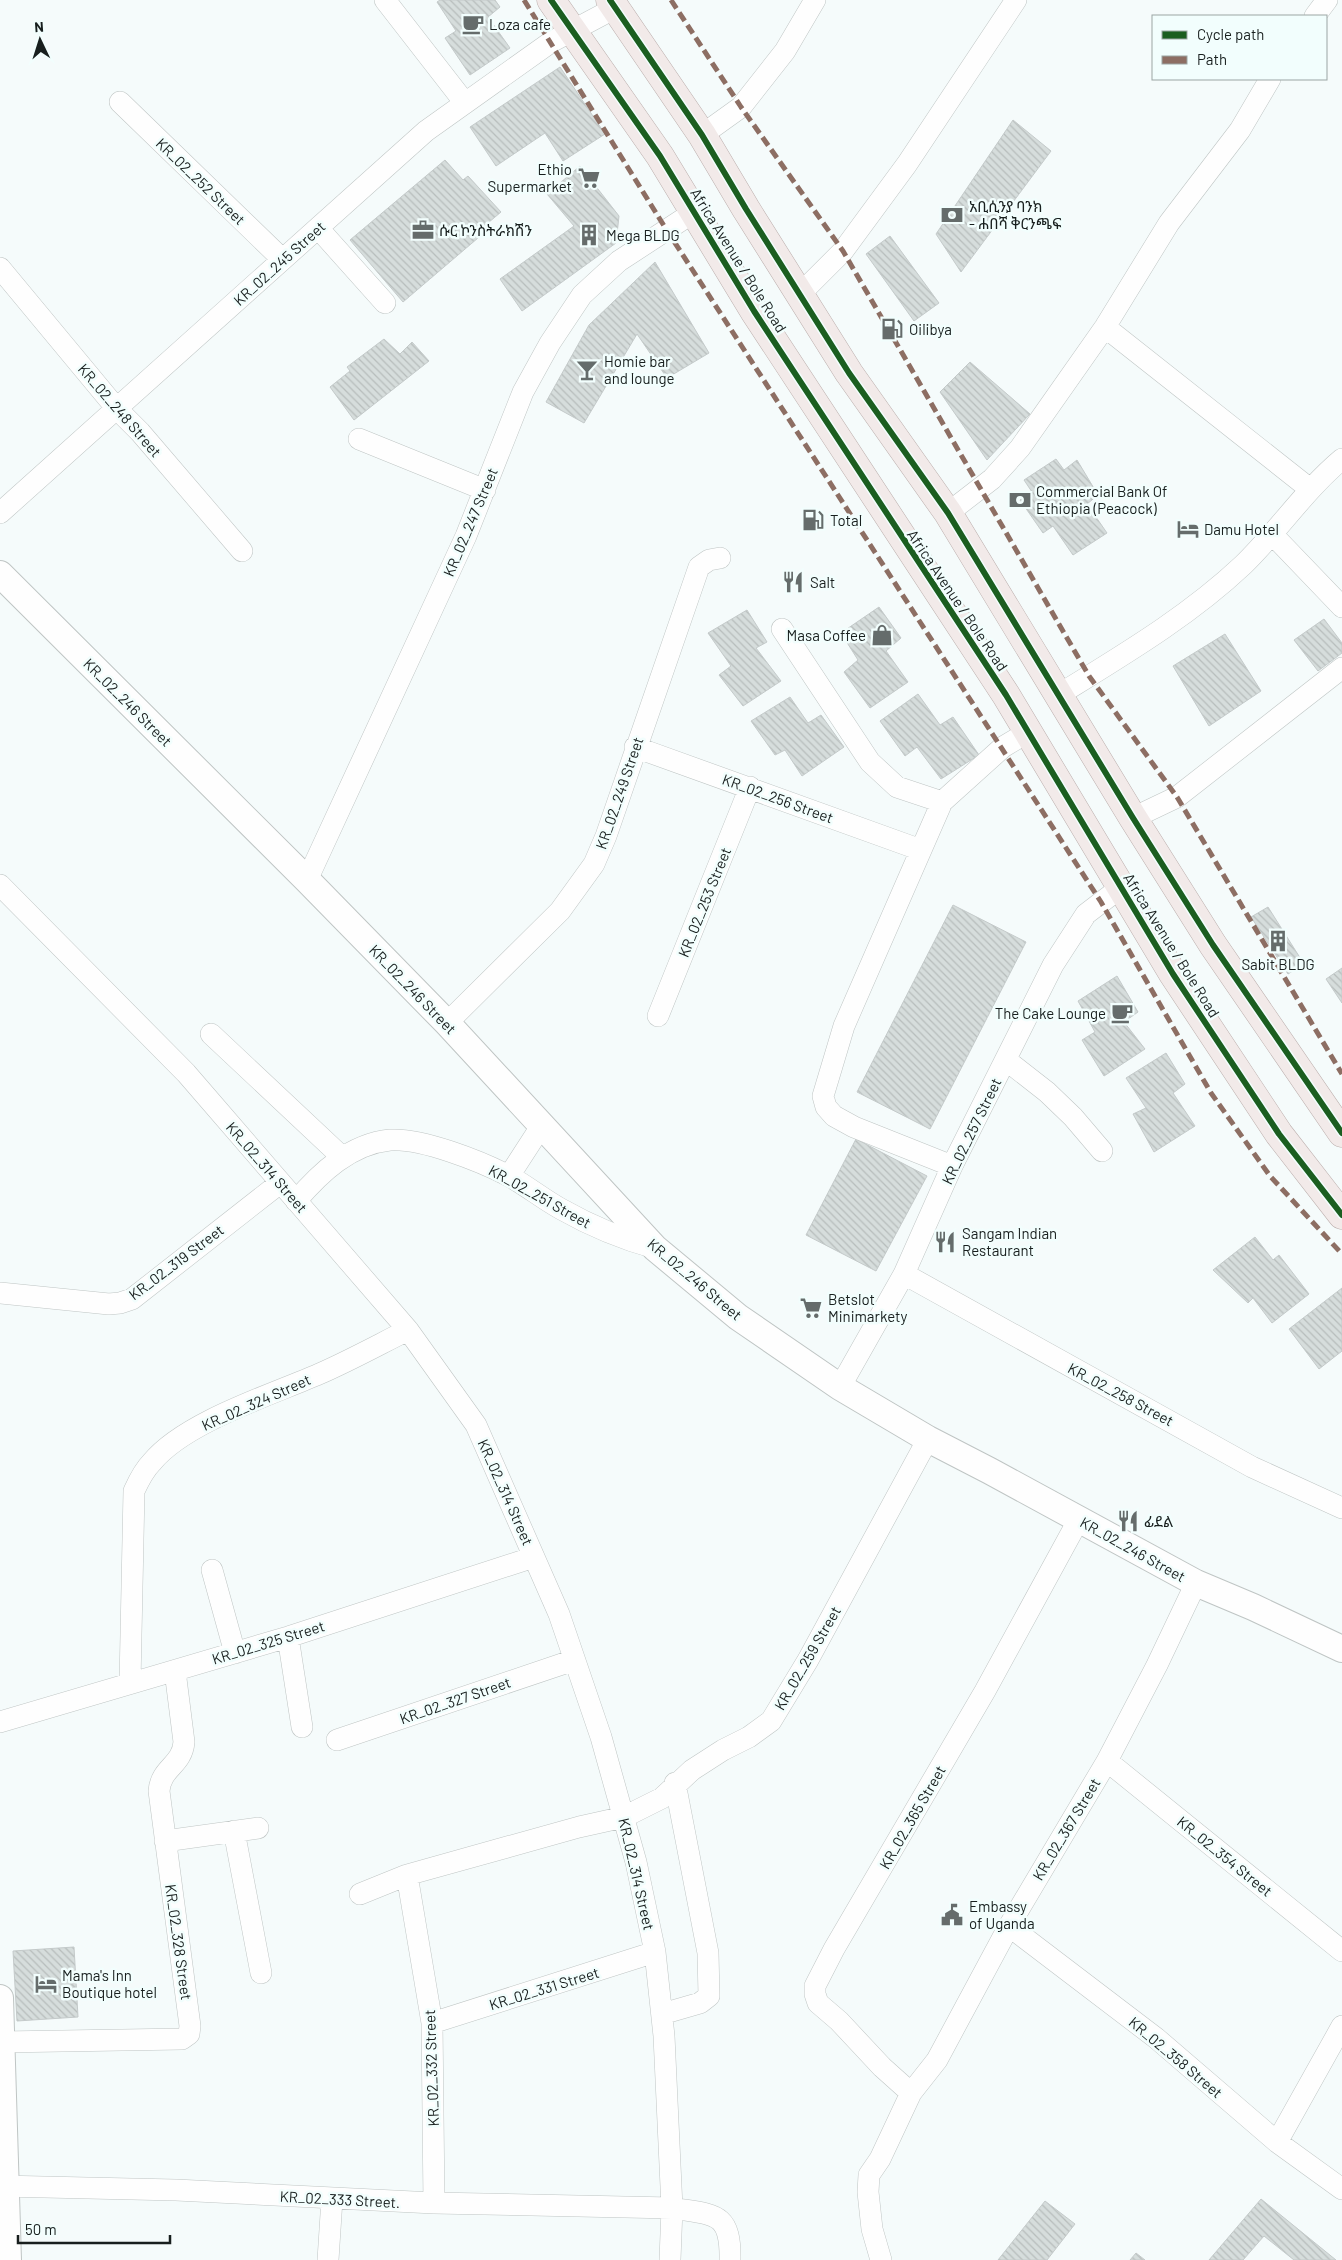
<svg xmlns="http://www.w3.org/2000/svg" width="1342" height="2260" viewBox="0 0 1342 2260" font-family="Barlow,'Noto Sans Ethiopic',sans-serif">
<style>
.building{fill:url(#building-back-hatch);stroke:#c4caca}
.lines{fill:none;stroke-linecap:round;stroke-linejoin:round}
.minor-casing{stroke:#bfc5c4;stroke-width:22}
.tertiary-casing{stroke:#bfc5c4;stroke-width:28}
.primary-casing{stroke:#bbaeac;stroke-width:29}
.minor{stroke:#fefefe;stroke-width:21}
.tertiary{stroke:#fefefe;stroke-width:26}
.primary{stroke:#f2eae9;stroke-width:28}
.quiet{stroke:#8d6e63;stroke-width:5;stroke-dasharray:10 5;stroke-linecap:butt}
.cycleway-casing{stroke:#f2fefd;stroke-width:9}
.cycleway{stroke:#1b5e20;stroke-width:6}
.labels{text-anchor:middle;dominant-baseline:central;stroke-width:5;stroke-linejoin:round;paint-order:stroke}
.poi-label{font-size:15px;fill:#181f1e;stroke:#f2fefd;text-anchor:start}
.street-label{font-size:15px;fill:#181f1e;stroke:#f2fefd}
</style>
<defs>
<pattern id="building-back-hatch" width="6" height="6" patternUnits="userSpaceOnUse" patternTransform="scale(1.25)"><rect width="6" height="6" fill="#d6dddc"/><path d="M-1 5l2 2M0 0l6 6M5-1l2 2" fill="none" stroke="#b7bdbc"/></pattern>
</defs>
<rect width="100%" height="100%" fill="#f5fbfb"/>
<path class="building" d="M440,0H495L500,7L488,17L510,48L470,75L445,38L456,31L437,2Z
M560,67L605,134L563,161L545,133L496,166L470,127Z
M1013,120L1051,151L961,272L936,234Z
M445,160L463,180L468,176L501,212L482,228L485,232L403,302L350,240Z
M580,166L619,216L616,243L522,311L500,279L574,226L547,194Z
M890,236L939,303L914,321L866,254Z
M655,262L709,353L667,378L637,334L584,423L546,402L589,325Z
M384,339L400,354L412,342L429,361L354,420L330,387L350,371L347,367Z
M970,362L1030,414L987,460L940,392Z
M1056,459L1064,470L1077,460L1098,495L1087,504L1107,533L1073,555L1053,526L1043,533L1020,500L1032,492L1024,480Z
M879,607L901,638L886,651L908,682L870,708L844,672L858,660L841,633Z
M747,610L767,642L756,648L781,681L743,706L719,675L731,666L708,633Z
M1324,619L1342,643V653L1318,671L1294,640Z
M1225,634L1261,691L1209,726L1173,666Z
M918,694L940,725L953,717L979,755L941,779L917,747L905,756L880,721Z
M790,697L808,723L821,715L844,747L802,776L785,750L775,755L751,721Z
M953,905L1026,942L930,1129L857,1092Z
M1268,907L1304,964L1288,974L1251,917Z
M1342,968V1003L1326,979Z
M1117,976L1138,1012L1124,1022L1145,1049L1104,1076L1082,1040L1095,1032L1078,1001Z
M1166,1053L1185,1084L1173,1093L1195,1126L1154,1152L1133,1114L1146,1108L1126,1078Z
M856,1139L927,1176L876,1271L806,1235Z
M1255,1237L1273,1260L1279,1255L1309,1294L1272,1323L1253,1298L1248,1303L1213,1270Z
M1342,1288V1351L1319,1369L1289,1329Z
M74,1947L78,2017L17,2021L13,1951Z
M1261,2199L1336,2260H1294L1264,2236L1243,2260H1209Z
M1045,2201L1075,2224L1047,2260H998Z
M1136,2253L1145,2260H1130Z"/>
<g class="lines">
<g class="minor-casing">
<path id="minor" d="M385,0L465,103
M1315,16L1327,0
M120,102L282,259
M702,135L741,107L785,51L815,0
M318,228L385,303
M0,268L117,409L140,432L242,551
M800,294L843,251L907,164L1016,0
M1105,327L1310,489
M359,439L485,490
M0,513L426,131L551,42L615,8
M948,513L992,479L1020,448L1105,327L1169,223L1240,130L1270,79
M1272,534L1342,607
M782,629L870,762L897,787L942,802
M1060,694C1123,655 1189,616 1243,565C1278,531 1305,490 1342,459
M635,747L921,850
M1133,818L1177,797L1342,668
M307,880L466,536L523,392L550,343L582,295L619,261L694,212
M0,885L186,1073L408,1330L476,1425L559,1614L601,1737L636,1862L655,1952L664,2036L672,2208L670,2260
M658,1016L750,787
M447,1023L560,911L594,864L606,836L699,567L709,560L720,558
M211,1034L342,1157
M1006,1060L1047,1092L1073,1117L1102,1151
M952,1166L854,1127L834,1116L826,1107L823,1096L844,1026L942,802L1003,747L1028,732
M509,1176L542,1125
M296,1201C320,1173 350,1144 390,1140C422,1138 480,1161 509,1176C527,1186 543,1199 561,1209C591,1226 622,1239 655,1248
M904,1274L1252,1467L1342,1508
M0,1293L109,1304L120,1303L132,1299L280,1183
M840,1387L904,1274L952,1166L1053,965L1086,914L1120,888
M212,1570L235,1653
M288,1637L302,1727
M130,1683L134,1491C139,1480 144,1470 152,1462C185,1422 271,1395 319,1374C349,1361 378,1345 408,1330
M0,1722L288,1637L534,1557
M337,1740L574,1660
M1107,1761L1342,1951
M234,1831L261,1973
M165,1841L258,1828
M407,1875L432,2023L434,2203
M360,1894L407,1875L579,1827L624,1817L662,1798L692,1770L723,1750L749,1737L771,1721L808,1660L928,1439
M1009,1926L1156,2038L1277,2142L1342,2189
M662,2014L700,2003L709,1996L708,1953L675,1783
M432,2023L655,1952
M2,2042L182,2039L189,2034L190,2026L159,1791C161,1767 182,1766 184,1742L175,1671
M911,2093L882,2067L839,2021L818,2003L815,1994V1986L834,1949L985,1691L1079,1519
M1277,2142L1342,2026
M0,2186L176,2190L434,2203L672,2208C714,2215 731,2211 730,2260
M328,2260L332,2199
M881,2260L872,2229L868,2192L869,2175L880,2159L911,2093L937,2060L1009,1926L1107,1761L1157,1665L1196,1583"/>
</g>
<g class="tertiary-casing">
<path id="tertiary" d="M0,574L307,880L447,1023L655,1248L738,1317L840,1387L928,1439L990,1471L1196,1583L1253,1607L1342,1649
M0,1998L8,2260"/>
</g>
<g class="primary-casing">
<path id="primary" d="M551,0L660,156L754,311L1006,695L1173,974L1279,1134L1342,1215
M610,0L702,135L746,209L849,373L948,513L1133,818L1213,945L1342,1133"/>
</g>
<use href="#minor" class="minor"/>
<use href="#tertiary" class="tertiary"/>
<use href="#primary" class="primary"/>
<path class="quiet" d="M524,0L666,229L1101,902L1211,1093L1270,1176L1342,1254
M671,0L741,107L843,251L1089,676L1177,797L1342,1074"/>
<g class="cycleway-casing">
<path id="cycleway" d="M551,0L660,156L754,311L1006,695L1173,974L1279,1134L1342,1215
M610,0L702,135L746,209L849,373L948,513L1133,818L1213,945L1342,1133"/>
</g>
<use href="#cycleway" class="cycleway"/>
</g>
<defs>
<g id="cafe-bare" transform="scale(1.725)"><path d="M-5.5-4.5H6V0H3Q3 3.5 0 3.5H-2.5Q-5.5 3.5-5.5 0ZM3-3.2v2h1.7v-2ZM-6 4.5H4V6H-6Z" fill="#656c6b" stroke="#f2fefd" stroke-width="2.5" paint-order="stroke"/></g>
<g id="supermarket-bare" transform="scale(1.725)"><path d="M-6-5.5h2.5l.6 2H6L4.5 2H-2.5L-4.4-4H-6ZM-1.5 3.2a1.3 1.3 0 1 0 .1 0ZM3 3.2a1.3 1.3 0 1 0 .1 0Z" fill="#656c6b" stroke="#f2fefd" stroke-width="2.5" paint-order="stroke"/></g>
<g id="bank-bare" transform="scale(1.725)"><path d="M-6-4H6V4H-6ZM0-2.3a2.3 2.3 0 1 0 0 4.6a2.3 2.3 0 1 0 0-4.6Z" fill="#656c6b" stroke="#f2fefd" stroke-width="2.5" paint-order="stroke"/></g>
<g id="office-bare" transform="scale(1.725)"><path d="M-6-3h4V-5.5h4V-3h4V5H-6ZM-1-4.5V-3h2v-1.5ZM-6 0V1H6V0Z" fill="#656c6b" stroke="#f2fefd" stroke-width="2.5" paint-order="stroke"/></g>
<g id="building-bare" transform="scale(1.725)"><path d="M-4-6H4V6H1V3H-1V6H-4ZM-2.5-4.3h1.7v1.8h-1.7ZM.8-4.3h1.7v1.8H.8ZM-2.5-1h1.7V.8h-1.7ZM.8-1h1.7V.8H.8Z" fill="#656c6b" stroke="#f2fefd" stroke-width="2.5" paint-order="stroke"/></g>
<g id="fuel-bare" transform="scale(1.725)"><path d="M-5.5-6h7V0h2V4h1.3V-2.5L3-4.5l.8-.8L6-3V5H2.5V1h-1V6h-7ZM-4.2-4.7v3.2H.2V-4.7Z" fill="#656c6b" stroke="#f2fefd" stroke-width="2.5" paint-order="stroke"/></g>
<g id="bar-bare" transform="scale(1.725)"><path d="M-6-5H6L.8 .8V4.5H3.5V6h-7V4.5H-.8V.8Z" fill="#656c6b" stroke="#f2fefd" stroke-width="2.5" paint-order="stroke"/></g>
<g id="hotel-bare" transform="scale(1.725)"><path d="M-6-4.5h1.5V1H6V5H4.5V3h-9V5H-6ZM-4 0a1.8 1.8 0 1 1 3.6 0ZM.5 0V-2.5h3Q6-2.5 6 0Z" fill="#656c6b" stroke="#f2fefd" stroke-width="2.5" paint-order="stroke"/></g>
<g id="restaurant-bare" transform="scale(1.725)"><path d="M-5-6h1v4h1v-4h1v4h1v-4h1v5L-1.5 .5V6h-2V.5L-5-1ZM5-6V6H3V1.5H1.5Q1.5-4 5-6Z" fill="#656c6b" stroke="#f2fefd" stroke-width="2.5" paint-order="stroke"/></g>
<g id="shop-bare" transform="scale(1.725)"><path d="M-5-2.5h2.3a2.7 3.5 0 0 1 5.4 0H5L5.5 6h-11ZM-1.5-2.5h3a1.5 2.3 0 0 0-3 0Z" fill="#656c6b" stroke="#f2fefd" stroke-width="2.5" paint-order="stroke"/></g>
<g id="civic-bare" transform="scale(1.725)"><path d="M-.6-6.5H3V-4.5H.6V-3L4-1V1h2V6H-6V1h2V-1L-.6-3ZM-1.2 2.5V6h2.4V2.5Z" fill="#656c6b" stroke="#f2fefd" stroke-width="2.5" paint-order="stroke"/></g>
</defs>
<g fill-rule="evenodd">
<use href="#cafe-bare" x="473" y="24"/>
<use href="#supermarket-bare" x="589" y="178"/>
<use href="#bank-bare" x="952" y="215"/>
<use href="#office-bare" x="423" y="230"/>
<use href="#building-bare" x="589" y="235"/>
<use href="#fuel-bare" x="892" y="329"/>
<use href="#bar-bare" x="587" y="370"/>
<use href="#bank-bare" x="1020" y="500"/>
<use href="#fuel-bare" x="813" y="520"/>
<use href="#hotel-bare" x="1188" y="529"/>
<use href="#restaurant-bare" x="793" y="582"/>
<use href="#shop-bare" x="882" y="635"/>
<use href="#building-bare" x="1278" y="941"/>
<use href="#cafe-bare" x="1122" y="1013"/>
<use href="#restaurant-bare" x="945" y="1242"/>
<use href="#supermarket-bare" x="811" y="1308"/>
<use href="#restaurant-bare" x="1128" y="1521"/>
<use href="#civic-bare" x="952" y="1915"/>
<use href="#hotel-bare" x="46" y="1984"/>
</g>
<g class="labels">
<g class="poi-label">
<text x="489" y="24">Loza cafe</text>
<text x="572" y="169" text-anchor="end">Ethio<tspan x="572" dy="17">Supermarket</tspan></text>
<text x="969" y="206">አቢሲንያ ባንክ<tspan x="969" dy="17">- ሐበሻ ቅርንጫፍ</tspan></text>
<text x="439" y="230">ሱር ኮንስትራክሽን</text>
<text x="606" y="235">Mega BLDG</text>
<text x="909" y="329">Oilibya</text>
<text x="604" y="361">Homie bar<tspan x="604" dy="17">and lounge</tspan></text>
<text x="1036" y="491">Commercial Bank Of<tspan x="1036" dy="17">Ethiopia (Peacock)</tspan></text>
<text x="830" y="520">Total</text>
<text x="1204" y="529">Damu Hotel</text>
<text x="810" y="582">Salt</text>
<text x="866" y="635" text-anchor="end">Masa Coffee</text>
<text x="1278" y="964" text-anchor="middle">Sabit BLDG</text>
<text x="1106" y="1013" text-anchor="end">The Cake Lounge</text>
<text x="962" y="1233">Sangam Indian<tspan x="962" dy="17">Restaurant</tspan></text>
<text x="828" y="1299">Betslot<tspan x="828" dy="17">Minimarkety</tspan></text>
<text x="1144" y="1521">ፊደል</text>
<text x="969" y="1906">Embassy<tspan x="969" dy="17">of Uganda</tspan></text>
<text x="62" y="1975">Mama's Inn<tspan x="62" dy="17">Boutique hotel</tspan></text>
</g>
<g class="street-label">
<text transform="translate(201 181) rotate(44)">KR_02_252 Street</text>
<text transform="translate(739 260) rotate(58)">Africa Avenue / Bole Road</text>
<text transform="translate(279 263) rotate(-42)">KR_02_245 Street</text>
<text transform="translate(120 410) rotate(49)">KR_02_248 Street</text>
<text transform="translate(470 522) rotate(-67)">KR_02_247 Street</text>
<text transform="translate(958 600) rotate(56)">Africa Avenue / Bole Road</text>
<text transform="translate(128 702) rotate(45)">KR_02_246 Street</text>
<text transform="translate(619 793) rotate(-71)">KR_02_249 Street</text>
<text transform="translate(778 798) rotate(20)">KR_02_256 Street</text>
<text transform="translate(704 902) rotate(-68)">KR_02_253 Street</text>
<text transform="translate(1172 945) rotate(58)">Africa Avenue / Bole Road</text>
<text transform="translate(413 989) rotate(46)">KR_02_246 Street</text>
<text transform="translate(971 1131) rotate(-64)">KR_02_257 Street</text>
<text transform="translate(267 1167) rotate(49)">KR_02_314 Street</text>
<text transform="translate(540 1196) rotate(29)">KR_02_251 Street</text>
<text transform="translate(176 1262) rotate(-37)">KR_02_319 Street</text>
<text transform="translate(695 1279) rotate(40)">KR_02_246 Street</text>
<text transform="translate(1121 1394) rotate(28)">KR_02_258 Street</text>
<text transform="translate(256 1402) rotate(-24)">KR_02_324 Street</text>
<text transform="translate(506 1492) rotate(66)">KR_02_314 Street</text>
<text transform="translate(1133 1549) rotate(29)">KR_02_246 Street</text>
<text transform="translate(268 1642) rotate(-17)">KR_02_325 Street</text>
<text transform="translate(807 1658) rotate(-60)">KR_02_259 Street</text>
<text transform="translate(455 1700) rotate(-19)">KR_02_327 Street</text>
<text transform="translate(912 1817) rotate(-60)">KR_02_365 Street</text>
<text transform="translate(1066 1829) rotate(-59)">KR_02_367 Street</text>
<text transform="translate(1225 1856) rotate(39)">KR_02_354 Street</text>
<text transform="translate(637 1874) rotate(77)">KR_02_314 Street</text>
<text transform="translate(179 1942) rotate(82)">KR_02_328 Street</text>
<text transform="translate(544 1988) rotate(-17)">KR_02_331 Street</text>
<text transform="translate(1176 2057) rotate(40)">KR_02_358 Street</text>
<text transform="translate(431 2068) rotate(-92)">KR_02_332 Street</text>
<text transform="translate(340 2199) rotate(3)">KR_02_333 Street.</text>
</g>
</g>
<rect x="1152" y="15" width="175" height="65" fill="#f2fefd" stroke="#9ba5a4"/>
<rect x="1162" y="31" width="25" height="8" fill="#1b5e20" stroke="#9ba5a4"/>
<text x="1197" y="40" font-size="15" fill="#181f1e">Cycle path</text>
<rect x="1162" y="56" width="25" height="8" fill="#8d6e63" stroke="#9ba5a4"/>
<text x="1197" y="65" font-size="15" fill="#181f1e">Path</text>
<g transform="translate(40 40) rotate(356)" stroke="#f2fefd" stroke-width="4" paint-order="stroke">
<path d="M0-4L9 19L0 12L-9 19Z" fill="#181f1e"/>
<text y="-8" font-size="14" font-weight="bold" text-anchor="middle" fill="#181f1e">N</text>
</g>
<path d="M18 2235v8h152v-8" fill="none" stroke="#181f1e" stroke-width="2.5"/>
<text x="25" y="2235" font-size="15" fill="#181f1e" stroke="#f2fefd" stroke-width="4" paint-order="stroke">50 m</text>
</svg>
